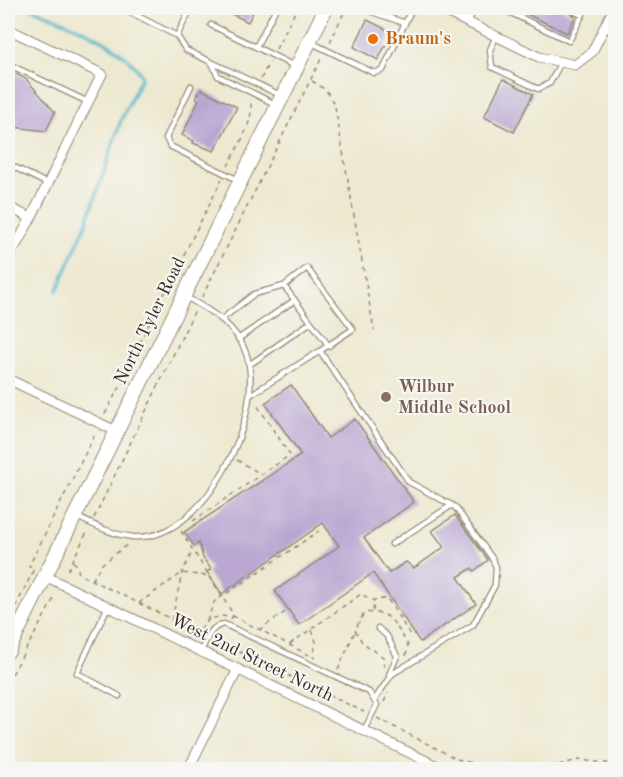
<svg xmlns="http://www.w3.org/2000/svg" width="623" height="777" viewBox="0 0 623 777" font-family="'Old Standard TT',serif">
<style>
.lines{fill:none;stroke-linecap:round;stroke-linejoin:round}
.stream{stroke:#4bb5c8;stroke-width:3}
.building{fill:#b9a7d2}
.lane-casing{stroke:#948976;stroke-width:7}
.street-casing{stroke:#948976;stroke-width:11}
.secondary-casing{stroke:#948976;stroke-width:16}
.path{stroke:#948976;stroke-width:1.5;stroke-dasharray:4.5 4.5;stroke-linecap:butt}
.lane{stroke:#fff;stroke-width:4.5}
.street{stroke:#fff;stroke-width:9}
.secondary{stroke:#fff;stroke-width:14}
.food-dot{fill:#e8710a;stroke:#f6f6f2;stroke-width:2}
.education-dot{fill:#8d6e63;stroke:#f6f6f2;stroke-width:2}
.labels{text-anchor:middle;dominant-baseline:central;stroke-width:4.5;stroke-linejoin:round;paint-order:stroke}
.food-label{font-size:18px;font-weight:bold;fill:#c56008;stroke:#f6f6f2;text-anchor:start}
.street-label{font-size:18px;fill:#3b2a1e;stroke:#f6f6f2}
.education-label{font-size:18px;font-weight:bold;fill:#785e54;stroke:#f6f6f2;text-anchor:start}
</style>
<rect width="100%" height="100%" fill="#f6f6f2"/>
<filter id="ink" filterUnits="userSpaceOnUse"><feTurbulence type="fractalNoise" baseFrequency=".0167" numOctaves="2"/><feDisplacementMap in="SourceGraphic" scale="12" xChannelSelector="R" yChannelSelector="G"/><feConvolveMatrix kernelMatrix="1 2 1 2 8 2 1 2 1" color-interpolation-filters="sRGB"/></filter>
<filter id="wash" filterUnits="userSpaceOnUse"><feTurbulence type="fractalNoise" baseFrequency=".008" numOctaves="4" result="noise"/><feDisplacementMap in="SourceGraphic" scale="24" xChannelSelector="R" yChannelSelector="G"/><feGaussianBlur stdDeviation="1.35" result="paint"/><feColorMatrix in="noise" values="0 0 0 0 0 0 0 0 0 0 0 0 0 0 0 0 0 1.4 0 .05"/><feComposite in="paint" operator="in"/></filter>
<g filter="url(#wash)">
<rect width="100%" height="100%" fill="#ede8cf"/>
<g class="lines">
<path class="stream" d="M31,8C69,24 119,40 142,76L121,120L87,222L57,291"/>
</g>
<g id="blocks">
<path class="building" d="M220,8H255L248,22Z
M514,8H563L575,17L567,33Z
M367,20L392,32L378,60L354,47Z
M8,70L26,79L55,112L46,131L14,127L13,143H8Z
M503,79L533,94L514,132L484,117Z
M201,89L237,107L214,151L193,143L194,141L182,135L199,100L196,98Z
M291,385L328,438L355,419L414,502L364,538L389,573L406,562L414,568L444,547L432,531L455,515L488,560L474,571L472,568L458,577L476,604L420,642L373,573L299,625L275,591L339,546L323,523L222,594L207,572L211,569L203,558L199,543L194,546L184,532L301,455L265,403Z"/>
</g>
</g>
<g filter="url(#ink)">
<use href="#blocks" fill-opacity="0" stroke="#948976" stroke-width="1.5"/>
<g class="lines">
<g class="lane-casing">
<path id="lane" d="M122,8L177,36L191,8
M276,8L256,47L294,66
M360,8L405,23
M501,8L569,41L586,8
M567,8L582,15
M468,22L475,8
M211,25L256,47
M604,28L616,34
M177,36L186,50L280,95
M496,36L490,50L492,67L538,89L550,83L561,62
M312,43L374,73L383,70L412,8
M212,63L218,76L275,104
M8,64L88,102
M191,86L166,138L170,146L238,180
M8,164L48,184
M284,286L329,346
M222,319L254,294L284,286L307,268L353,329L320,351
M238,339L295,300
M249,365L311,322
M250,395L320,351L409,482L455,507L492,558L496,567L495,585L473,625L392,674L375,699
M77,517C94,525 113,535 133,537C205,542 265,416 247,356C238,326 211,311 186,297
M392,544L452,505
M108,606L77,673L119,696
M378,628L387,636L397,656L389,675
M201,651C207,640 210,626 224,624L369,692L377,705L364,730"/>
</g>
<g class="street-casing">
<path id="street" d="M438,8L539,57L575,65L592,52L614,8
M8,29L102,74L31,218L16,245L8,253
M8,207L31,218
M8,379L116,431
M45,576L445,770
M188,770L238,669"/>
</g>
<g class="secondary-casing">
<path id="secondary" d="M8,651L326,8"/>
</g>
<path class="path" d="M330,42L346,8
M276,49L297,8
M261,79L269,62
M312,81L326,90L335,106L374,330
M228,166C237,147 256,121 250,99
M202,297L322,57
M105,414L117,391L125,383L124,374L222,179
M237,460L261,474
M94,518L194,312
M193,521L290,455L257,405
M181,531L233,614L232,618L223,616L209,619L200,631
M73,562L77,565L79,574L202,634
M68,570L88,530
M92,580L102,564L128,544
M139,603L182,573L208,576
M373,611L374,601
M233,616L315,658
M172,619L182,573L193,550
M207,621L214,602L319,531
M8,623L34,569L29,566L96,432
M259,630L285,612
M312,630L316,642L313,657
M215,640L364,712
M290,644L361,594L374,601L387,598L409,633L413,631
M384,667L383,657L362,642L355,630L364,613C391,609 395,625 408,645L406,656
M338,670L355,631
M8,682C23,653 40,626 55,596
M384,702L388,693
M377,718L457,759L499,770
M533,770L580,760L616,764"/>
<use href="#lane" class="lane"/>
<use href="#street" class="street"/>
<use href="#secondary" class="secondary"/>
</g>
</g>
<circle class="food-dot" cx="373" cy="39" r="6"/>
<circle class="education-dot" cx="386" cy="397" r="6"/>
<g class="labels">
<g class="food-label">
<text x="385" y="39">Braum's</text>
</g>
<g class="street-label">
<text transform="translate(150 321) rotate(-64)">North Tyler Road</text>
<text transform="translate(252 658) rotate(26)">West 2nd Street North</text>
</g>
<g class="education-label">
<text x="398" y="387">Wilbur<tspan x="398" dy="21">Middle School</tspan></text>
</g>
</g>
<rect width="623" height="777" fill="none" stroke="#f6f6f2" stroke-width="30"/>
</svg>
